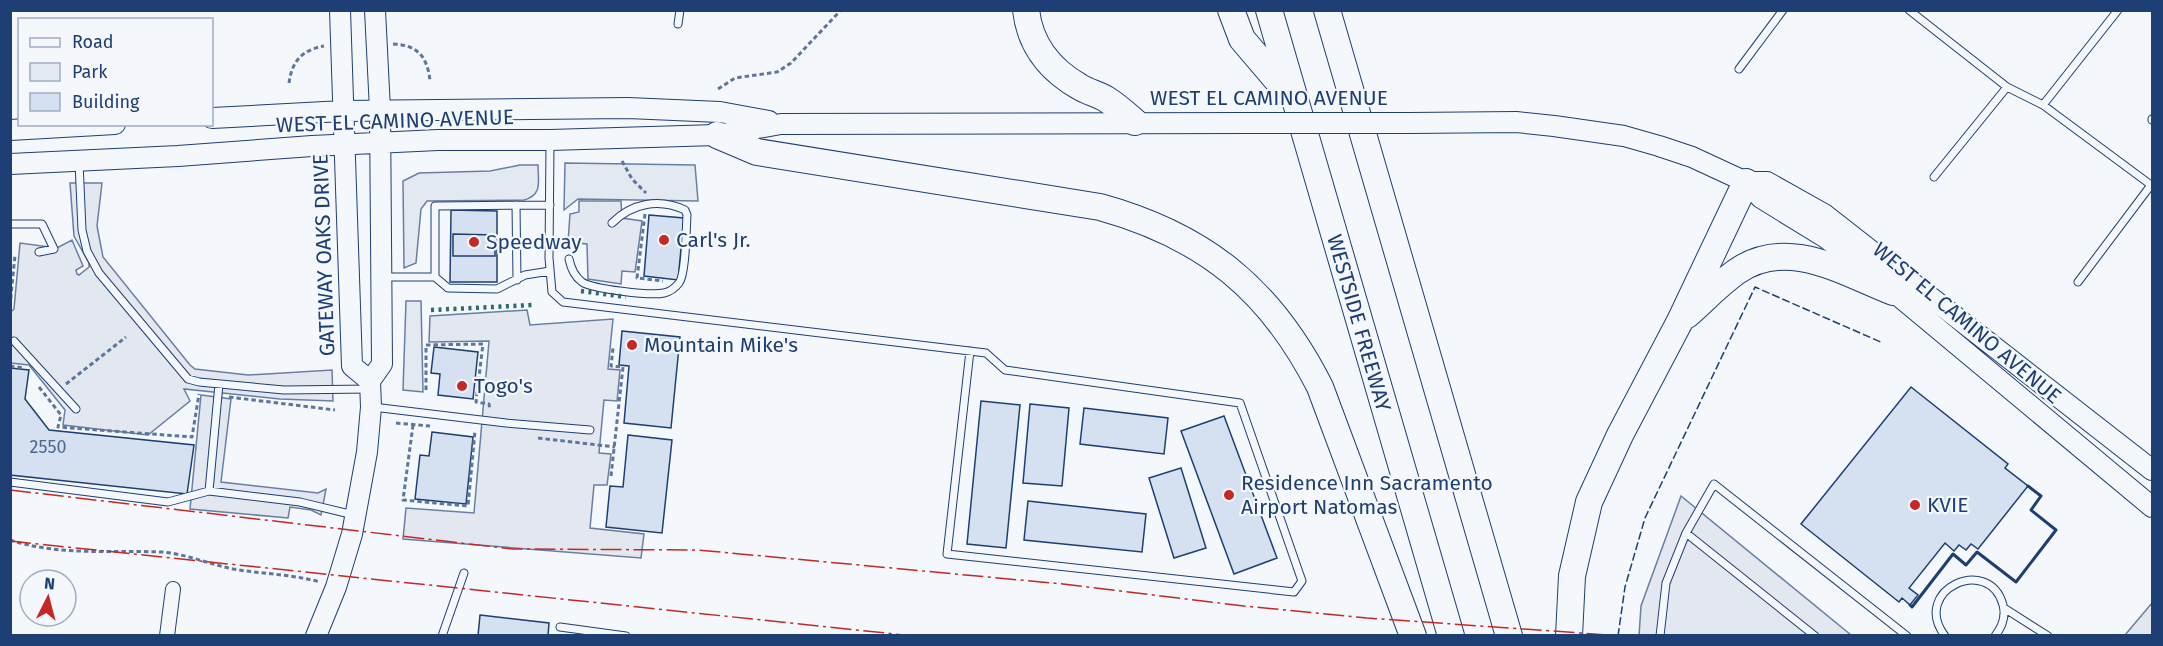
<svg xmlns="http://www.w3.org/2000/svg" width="2163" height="646" viewBox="0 0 2163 646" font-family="'Fira Sans',sans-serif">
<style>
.green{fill:#e3e9f0;stroke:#687fa3;stroke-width:1.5}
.parking{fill:#e3e8f0;stroke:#687fa3;stroke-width:1.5}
.building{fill:#d5e0f0;stroke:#1d3f73;stroke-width:1.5}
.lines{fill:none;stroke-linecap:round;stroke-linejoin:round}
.lane-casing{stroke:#1d3f73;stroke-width:9}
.street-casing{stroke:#1d3f73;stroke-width:16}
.secondary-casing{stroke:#1d3f73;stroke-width:22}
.highway-casing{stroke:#1d3f73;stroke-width:28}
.path{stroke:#5e769c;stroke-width:3;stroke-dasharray:4.5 3;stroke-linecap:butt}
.lane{stroke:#f4f7fb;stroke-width:7}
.street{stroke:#f4f7fb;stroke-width:14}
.secondary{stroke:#f4f7fb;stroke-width:20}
.highway{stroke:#f4f7fb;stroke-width:26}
.secondary-bridge-casing{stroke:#1d3f73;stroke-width:22;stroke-linecap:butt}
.secondary-bridge{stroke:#f4f7fb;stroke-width:20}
.hedge{stroke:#2c6c60;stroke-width:4.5;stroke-dasharray:3 4.5;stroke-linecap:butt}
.fence{stroke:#1d3f73;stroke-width:1.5;stroke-dasharray:8 3;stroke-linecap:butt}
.wall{stroke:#1d3f73;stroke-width:3}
.power{stroke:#c62828;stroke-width:1.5;stroke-dasharray:21 4.5 3 4.5;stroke-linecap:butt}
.poi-dot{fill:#c62828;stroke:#f4f7fb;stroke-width:2}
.labels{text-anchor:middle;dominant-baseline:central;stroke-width:4.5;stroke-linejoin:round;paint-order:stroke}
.number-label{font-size:18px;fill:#4b6792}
.street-label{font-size:21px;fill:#1d3f73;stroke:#f4f7fb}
.poi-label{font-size:21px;fill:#1d3f73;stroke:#f4f7fb;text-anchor:start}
</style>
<rect width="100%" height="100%" fill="#f4f7fb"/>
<path class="green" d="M565,163L695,165L698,201L578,199L564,210Z
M520,165H538C538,181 543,195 524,200L427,201L421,209L416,263L404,268L403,181L419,173L490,171Z
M406,301H421L423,392L403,390Z"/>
<path class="parking" d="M70,183H102L97,226L103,257L190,365L195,369L248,375L332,370L333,401L280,399L184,389L190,401L148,435L63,425L65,410L29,365L11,363L10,313L14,309L20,243L57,248L72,240L83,266L76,270L77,274L79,275L89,267V263L74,236Z
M579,201H621L622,218L642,221L635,272L622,271L621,284L588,279L587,244L568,242L570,214L579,212Z
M527,310L530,325L613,319L608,369L620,370L617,401L604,400L599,453L611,454L607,485H594L590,528L644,534L641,558L403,539L406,508L474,513L489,341L429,342L430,316Z
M201,395L231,399L221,482L318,493L326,489L321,515L311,510L290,507L288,518L190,509Z
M1681,496L1851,635L1639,636L1641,606Z
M2152,603V635H2125Z"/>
<path class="building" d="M451,210L497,211V282H450Z
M649,215L684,218L678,280L644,276Z
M453,234L495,235V256H453Z
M622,331L680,337L671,428L624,423L629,366L619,365Z
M434,347L478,352L473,399L438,395L440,374L431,373Z
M10,368L29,370L25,399L49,430L194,445L187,494L10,475Z
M1911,387L2008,464L2005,468L2028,486L1978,549L1971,544L1966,550L1959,545L1954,551L1945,543L1909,588L1918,595L1910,605L1902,598L1899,602L1801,524Z
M981,401L1020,405L1006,548L967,544Z
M1030,404L1069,408L1062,486L1023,483Z
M1084,408L1168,418L1164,454L1080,444Z
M1224,416L1277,558L1234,574L1181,431Z
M432,432L473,437L466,504L415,499L420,455L429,456Z
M628,435L672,440L662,533L606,527L610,486L623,487Z
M1181,468L1206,548L1174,558L1149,478Z
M1028,501L1146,514L1142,552L1024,540Z
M480,615L549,623L548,636H478Z"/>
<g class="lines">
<g class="lane-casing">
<path id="lane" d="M1909,10L2007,87L2043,105L2151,185
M678,24L680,10
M1739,69L1783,10
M2043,105L2118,10
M2152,119V120
M550,143L549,258L552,292L563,302L986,353L1005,370L1240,403L1302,581L1294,592L947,554L970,351
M79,162L82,230L87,251L99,273L188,379L199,382L284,390L370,389
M1934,177L2007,87
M516,205L517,280
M10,224H42L54,249L39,252
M569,259C571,269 574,276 582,282C592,289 651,296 664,293C669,292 675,288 679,283C686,274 686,229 687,215L685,210C659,198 632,203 612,223
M384,277H435L448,288L497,289L525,275L550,271
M435,277V206L550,205
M2078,282L2151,185L2152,186
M14,341L76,409
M219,384L209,491L300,502L354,515
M373,407L506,423L590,430
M10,482L168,502L209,491
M1686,533L1815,636
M2004,608L2048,636
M560,627L626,636
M442,636L464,573
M1660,636L1666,583L1686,533L1714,484L1907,636
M1945,636C1910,590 1989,554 2003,605C2006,616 2002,627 1995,636"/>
</g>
<g class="street-casing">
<path id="street" d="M167,636L173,589"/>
</g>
<g class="secondary-casing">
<path id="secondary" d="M340,10L352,366L370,381
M212,118L343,111L628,108L720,112L769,121
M1410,123L1516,122L1554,126L1624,136L1659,146L1692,157L1746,182L1761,198L1826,238L1865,268L2152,507
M10,130L115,124
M10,164L178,156L312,146L438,140H550L717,135L781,124L1247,123
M1746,182H1767L1824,214L2152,470
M316,636L336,587L352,534L367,452L371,407L370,381L382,364L380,110L375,10"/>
</g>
<g class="highway-casing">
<path id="highway" d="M1026,10C1030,45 1050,70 1080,87C1088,92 1098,94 1106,99C1116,105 1126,114 1135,122
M1231,10L1242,39L1288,93
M1269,10L1451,636
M1327,10L1509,636
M717,135L757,152L1100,207C1205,236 1271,290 1320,387L1413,636
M1687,315C1703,301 1718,285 1736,272C1787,236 1842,272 1893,292
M1569,636L1572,576L1589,502L1620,435L1680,321L1746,182"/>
</g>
<path class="path" d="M393,44C418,45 427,57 430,80
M289,83C292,61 302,50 324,46
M718,89L735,78L777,72L791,63L841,10
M622,161L632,179L646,193
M645,214L637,278L663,281
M10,306L15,255
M10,366L24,368
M66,384L126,337
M39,387L61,415L58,427L192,437L199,394
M426,390V345L483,344L476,402L489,404L490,410
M229,397L335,410
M396,423L430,426
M413,425L403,500L468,506L475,431
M538,438L615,447
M611,476L623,367L611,366L613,348
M10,540C59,556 111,550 162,552C186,554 209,564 233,569C262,574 291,574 320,582"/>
<use href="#lane" class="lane"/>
<use href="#street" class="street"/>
<use href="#secondary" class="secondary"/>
<use href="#highway" class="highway"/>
<g class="secondary-bridge-casing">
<path id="secondary-bridge" d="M1247,123H1410"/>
</g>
<use href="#secondary-bridge" class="secondary-bridge"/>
<path class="hedge" d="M581,291L626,297
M431,310L533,305"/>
<path class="fence" d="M1618,636L1625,587L1645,518L1755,287L1883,343"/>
<path class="wall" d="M1910,605L1912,607L1953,554L1966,565L1977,552L2016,582L2056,530L2031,510L2041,496L2028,486"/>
<path class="power" d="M10,490L512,549L698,550L1063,584L1244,606L1367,618L1623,636
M10,541L914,636"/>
</g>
<g class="poi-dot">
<circle cx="664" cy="240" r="6"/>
<circle cx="474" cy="242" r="6"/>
<circle cx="632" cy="345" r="6"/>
<circle cx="462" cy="386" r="6"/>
<circle cx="1229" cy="495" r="6"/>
<circle cx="1915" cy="505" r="6"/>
</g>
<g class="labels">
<g class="number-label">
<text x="48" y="447">2550</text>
</g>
<g class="street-label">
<text x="1269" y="98">WEST EL CAMINO AVENUE</text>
<text transform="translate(395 121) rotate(-2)">WEST EL CAMINO AVENUE</text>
<text transform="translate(324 255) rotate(-92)">GATEWAY OAKS DRIVE</text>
<text transform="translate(1359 323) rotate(74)">WESTSIDE FREEWAY</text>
<text transform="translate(1967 323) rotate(40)">WEST EL CAMINO AVENUE</text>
</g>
<g class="poi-label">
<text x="676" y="240">Carl's Jr.</text>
<text x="486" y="242">Speedway</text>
<text x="644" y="345">Mountain Mike's</text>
<text x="474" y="386">Togo's</text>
<text x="1241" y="483">Residence Inn Sacramento<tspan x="1241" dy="24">Airport Natomas</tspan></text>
<text x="1927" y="505">KVIE</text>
</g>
</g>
<rect width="2163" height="646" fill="none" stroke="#1d3f73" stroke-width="24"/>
<rect x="18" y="18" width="195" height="108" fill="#f4f7fb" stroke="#9eadc5" stroke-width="1.5"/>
<rect x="30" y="38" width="30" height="9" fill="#f4f7fb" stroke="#9eadc5" stroke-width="1.5"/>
<text x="72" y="48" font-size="18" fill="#1d3f73">Road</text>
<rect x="30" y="63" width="30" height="18" fill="#e3e9f0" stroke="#9eadc5" stroke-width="1.5"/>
<text x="72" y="78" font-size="18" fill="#1d3f73">Park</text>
<rect x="30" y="93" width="30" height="18" fill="#d5e0f0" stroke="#9eadc5" stroke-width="1.5"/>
<text x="72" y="108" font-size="18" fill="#1d3f73">Building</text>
<g transform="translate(48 598) rotate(6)"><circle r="28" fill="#f4f7fb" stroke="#9eadc5" stroke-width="1.5"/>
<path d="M0-4.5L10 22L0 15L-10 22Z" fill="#c62828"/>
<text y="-9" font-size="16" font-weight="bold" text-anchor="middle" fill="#1d3f73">N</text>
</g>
</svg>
